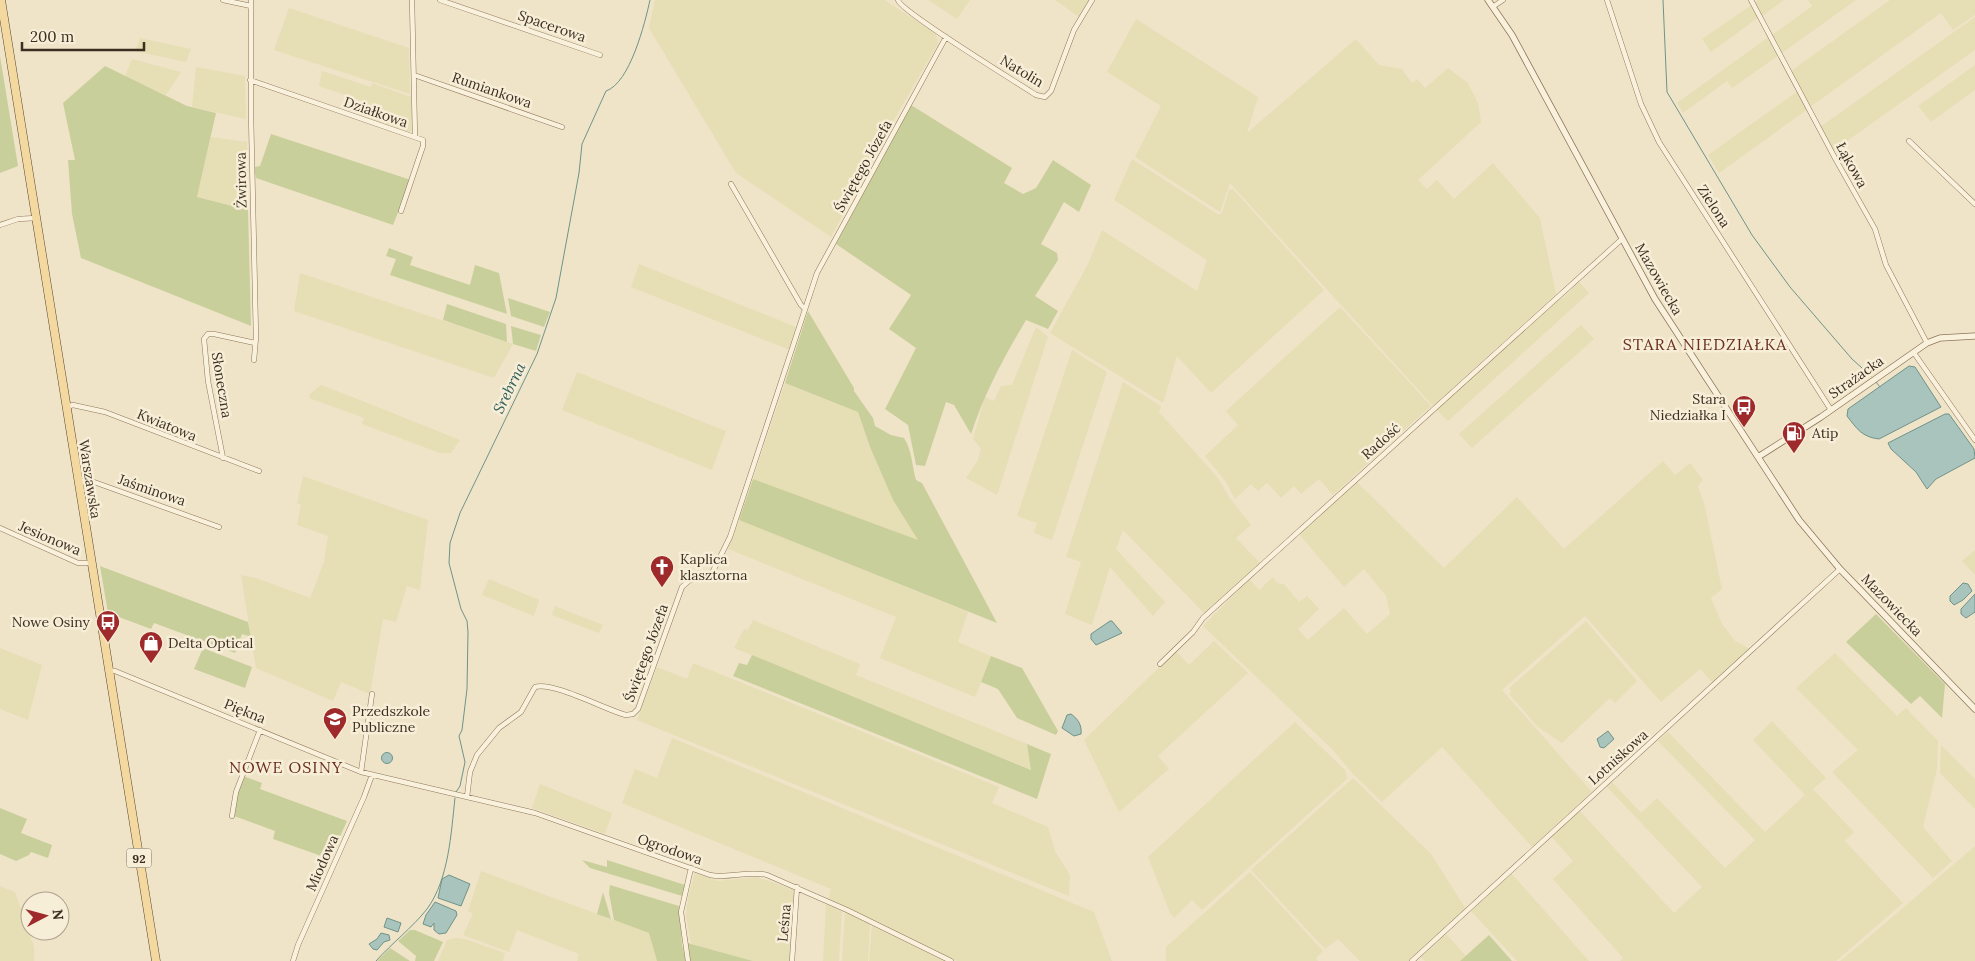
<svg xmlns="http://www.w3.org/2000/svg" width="1975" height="961" viewBox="0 0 1975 961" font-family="Lora,serif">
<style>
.farmland{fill:#e6deb5}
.green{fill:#c9cf9b}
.water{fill:#a9c4bc;stroke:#6f938a}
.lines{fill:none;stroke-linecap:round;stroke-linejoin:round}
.stream{stroke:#6f938a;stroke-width:1}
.minor-casing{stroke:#8d765c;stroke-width:5.5}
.tertiary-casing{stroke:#8d765c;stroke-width:7}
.primary-casing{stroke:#5b4430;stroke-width:9}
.minor{stroke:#faf1dc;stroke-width:4.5}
.tertiary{stroke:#faf1dc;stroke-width:5.5}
.primary{stroke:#f3d9a0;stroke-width:8}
.labels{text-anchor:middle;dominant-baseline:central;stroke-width:5;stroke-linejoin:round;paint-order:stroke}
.shield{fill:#f7eed8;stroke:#756857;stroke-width:1}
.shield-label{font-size:12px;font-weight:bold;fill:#3d2e20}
.street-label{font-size:14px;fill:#3d2e20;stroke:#f7eed8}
.poi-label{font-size:14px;fill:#3d2e20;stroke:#f7eed8;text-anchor:start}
.water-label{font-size:15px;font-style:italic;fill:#2f5d5a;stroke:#f7eed8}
.quarter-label{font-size:16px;letter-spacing:1px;fill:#6b2e1e;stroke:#f7eed8}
</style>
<rect width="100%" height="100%" fill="#f0e4c8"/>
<path class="farmland" d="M655,0H885L936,34L938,44L889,128L831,237L736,173L649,28Z
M928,0H970L957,19Z
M1055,0H1089L1079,17Z
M1758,0H1784L1762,16L1755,2Z
M1808,0H1856L1782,53L1772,35L1812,6Z
M1890,0H1975V15L1953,30L1941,13L1810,107L1791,71Z
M1753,4L1759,17L1711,52L1702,39Z
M289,8L409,48L410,94L274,50Z
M1975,17V50L1833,151L1820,127Z
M1136,19L1258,97L1247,133L1356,39L1379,65L1402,69L1412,83L1417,79L1425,88L1448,68L1468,83L1478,103L1481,122L1418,180L1427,189L1437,180L1454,199L1493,163L1540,218L1556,294L1433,406L1230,183L1220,212L1135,157L1161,106L1107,72Z
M1770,36L1779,55L1732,88L1727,81L1683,113L1677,103Z
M140,38L191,49L186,62L135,51Z
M132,59L181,72L166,95L125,76Z
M1975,65V90L1931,122L1918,106Z
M196,67L245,76L246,119L192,107Z
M322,71L371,87L372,83L411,97L413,130L409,132L361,116L366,102L319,86Z
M1798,91L1808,109L1719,173L1708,155Z
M211,137L247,142L248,210L197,197Z
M1132,159L1219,215L1222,213L1229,190L1233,189L1324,290L1211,393L1177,356L1163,403L1050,333L1088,264L1102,230L1197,291L1207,260L1114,200Z
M639,264L796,327L790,350L631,287Z
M300,273L513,344L494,378L294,311Z
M1579,282L1589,293L1448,421L1437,410L1438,407L1558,299L1563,298Z
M1340,307L1431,406L1333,495L1319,479L1301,494L1294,486L1281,498L1267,483L1258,491L1251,484L1235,499L1226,482L1205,456L1238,425L1226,411Z
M1581,325L1594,339L1472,448L1459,434Z
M1036,327L1048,337L997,495L966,478L978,460L981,449L973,439L985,397L994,401L1001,386L1012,385Z
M1072,350L1107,372L1052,540L1034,533L1037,523L1017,516Z
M577,372L726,431L712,470L562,410Z
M1123,382L1161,406L1159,412L1218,478L1229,497L1251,525L1236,538L1260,563L1205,614L1123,530L1116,549L1165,602L1153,616L1110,567L1092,625L1065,614L1081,562L1066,557Z
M785,383L858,412L870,447L893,500L919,541L753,479Z
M321,385L365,402L460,440L451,453H440L362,424L364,418L309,398L310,394Z
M1663,461L1675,475L1690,463L1703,480L1698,486L1705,507L1722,589L1711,598L1722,624L1735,641L1750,649L1713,683L1700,669L1661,702L1585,616L1502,690L1592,792L1532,847L1442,747L1382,802L1353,774L1333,750L1203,626L1249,579L1259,590L1273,577L1277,583L1284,584L1299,602L1307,596L1319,609L1298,629L1308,640L1344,608L1367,634L1390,614L1386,596L1364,569L1344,587L1299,534L1357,482L1444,568L1517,497L1564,549Z
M303,476L428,520L420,590L407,586L396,622L383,619L370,694L341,682L333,701L256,668L241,575L256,578L310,598L324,562L328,536L297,525L301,505L297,503Z
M739,520L968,612L958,642L991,656L975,697L880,658L896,617L728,549Z
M1975,550V574H1974L1962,561Z
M489,579L539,600L534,616L482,595Z
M555,606L603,625L599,633L552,615Z
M753,620L860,664L856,675L1027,744L1032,770L734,648L744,629L748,630Z
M1586,621L1637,681L1615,703L1610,698L1562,743L1538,727L1509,694L1511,692L1509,688Z
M1214,641L1248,673L1158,756L1169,769L1119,812L1084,740L1176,651L1189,665Z
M0,648L42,665L28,720L0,709Z
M1835,653L1897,716L1906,708L1938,741L1937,769L1923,827L1952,861L1933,878L1832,772L1858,750L1796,688Z
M693,663L999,787L992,803L1048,827L1055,851L1070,875L1069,896L637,720L657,667L687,679Z
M1772,721L1826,778L1813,789L1854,832L1845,841L1903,903L1836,961H1620L1623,958L1553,879L1573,861L1551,836L1580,811L1674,913L1702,887L1607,787L1612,782L1641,813L1657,798L1725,868L1755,840L1658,741L1668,732L1765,832L1805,795L1753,740Z
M1295,722L1345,770L1347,779L1202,910L1192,900L1174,918L1170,913L1148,857Z
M672,738L1094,912L1112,961H957L828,900L831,889L622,803L635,769L657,778Z
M1941,745L1975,779V809L1940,773Z
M1353,778L1431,854L1466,909L1410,961H1360L1338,939L1325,949L1251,870Z
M540,784L612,813L605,834L532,808Z
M1975,846V961H1840L1862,943Z
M481,871L649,933L657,961H577L579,954L517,930L509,952L463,935L473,914L468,911Z
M1250,872L1323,951L1316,958L1318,961H1166V947Z
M695,873L718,881L757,877L795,890L790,961H753L691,944L686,915L688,897Z
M1511,873L1544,910L1589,961H1517L1471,911Z
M0,886L15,892L34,947V961H0Z
M826,904L842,911L839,961H823Z
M845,912L870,923L868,961H842Z
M872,926L946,961H869Z
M1446,934L1466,956L1460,961H1425L1421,957Z
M456,938L465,939L505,953L503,961H438L447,940Z"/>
<path class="green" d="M0,56L18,166L0,173Z
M105,66L187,106L216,113L197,197L248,210L251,326L81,258L72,214L68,160H75L63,103Z
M911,105L1012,168L1004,183L1023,194L1036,188L1053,160L1091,185L1079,212L1064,202L1041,244L1057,253L1058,260L1035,296L1058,311L1048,329L1026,320C1003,359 985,392 971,434L954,405L946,402L925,466L916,465L908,425L885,409L916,348L889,329L911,295L836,244Z
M271,134L411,180L393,225L256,178L254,167L260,166Z
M389,248L413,257L410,265L470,285L475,265L499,273L507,314L390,275L396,259L386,256Z
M508,298L550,312L544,327L511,316Z
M447,304L506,324L507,342L443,320Z
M808,311L854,388V391L873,418L875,426L891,435L904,438C912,450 912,466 916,480L922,483L997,623L739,520L753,479L918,540L893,500L870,447L858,412L785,383Z
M511,326L541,335L536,351L513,344Z
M100,566L248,622L251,637L242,634L235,653L154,623L151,629L108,613Z
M1876,614L1945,684L1942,718L1920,696L1911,704L1846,642Z
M203,648L252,667L245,688L194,669Z
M752,655L1031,770L1027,744L1051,754L1037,799L733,676L739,663L747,665Z
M991,656L1022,668L1058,731L1056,735L1017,718L998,689L981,682Z
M243,776L262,783L260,789L347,821L330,859L273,839L275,831L234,816L236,797Z
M0,808L27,819L21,833L52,845L48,858L31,852L29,855L16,861L0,854Z
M582,860L607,867V860L685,885L682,896L590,868Z
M610,885L679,906L682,945L686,961H657L649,933L614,920L609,893Z
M603,892L611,919L597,914Z
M410,930H415L443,942L434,961H415L416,956L398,941Z
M1489,935L1512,961H1460Z
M686,942L691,944L753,961H691Z
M390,948L410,961H412H377Z"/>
<path class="water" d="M1909,366L1915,367L1941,407L1879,439C1862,437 1857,429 1847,416L1848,409Z
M1945,414H1949L1974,449L1975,458L1936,479L1927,489L1916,472L1891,449L1888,443Z
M1963,583L1968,584L1972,591L1963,600L1954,605L1950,601V596Z
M1975,594V612L1966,618L1961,614V609Z
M1110,621H1112L1122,633L1096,645L1091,639V634Z
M1071,714C1078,719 1082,725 1081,734L1074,736L1062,728L1067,715Z
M1608,731L1614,739L1604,748L1600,747L1597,739Z
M381.5 758a5.5 5.5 0 1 1 11 0a5.5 5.5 0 1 1-11 0Z
M449,875L470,884L461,906L438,898L442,879Z
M435,902L456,911L457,915L446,933L439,934L434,930V923L431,927L423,924L426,915Z
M387,918L401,923L398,932L384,927Z
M381,933L389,935L390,940L384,942L377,950L373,949L369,944L377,939Z"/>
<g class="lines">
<path class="stream" d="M1663,0L1667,92L1752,235L1790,287L1852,359L1871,376
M1876,382L1880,387
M456,792L460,786L465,762L459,736L462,730L467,689L468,632L467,621L461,609L449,563L450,543L460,513L537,354L556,298L579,173L582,144L606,91C630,83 645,23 650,0
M376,961C392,943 412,928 427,909C449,879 451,833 455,798"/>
<g class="minor-casing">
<path id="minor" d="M223,0L251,6
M251,0V115L256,337L254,360
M412,0L415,137
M440,0L600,55
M898,0C900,11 1018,83 1036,95L1045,97L1051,91L1074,30L1092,0
M1607,0L1641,104L1659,142L1831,410
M1751,0L1836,160L1875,229L1886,265L1927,343
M1494,6L1503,0
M414,75L562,127
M250,80L423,140V146L401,211
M1909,141L1975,204
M731,184L801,305L805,309
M0,225L18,219L36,218
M1914,353L1975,440
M66,407L73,405L105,412L259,471
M223,458L208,381L204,339L208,334H214L255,343
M78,481L94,482L219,527
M0,528L78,563H91
M1160,664L1193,632L1203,618L1622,239
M108,670L115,671L361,772L535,813L710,875C729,879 748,870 767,875L847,910L951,961
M361,772L372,694
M467,797L470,772L477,755L499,728L521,712L535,687C552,681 606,710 626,715L633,714L638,709L682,587L690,580L711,575L730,537L817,273L946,37
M232,816L236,792L260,730
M293,961L298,945L364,797L372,775
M688,961L681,912L691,868
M792,961L797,887
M1412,961L1840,569"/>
</g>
<g class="tertiary-casing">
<path id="tertiary" d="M1488,0L1512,35L1655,299L1799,520L1840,569L1975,709
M1758,457L1821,417L1927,343L1940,338L1975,336"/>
</g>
<g class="primary-casing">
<path id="primary" d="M1,0L156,961"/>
</g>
<use href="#minor" class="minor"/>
<use href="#tertiary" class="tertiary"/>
<use href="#primary" class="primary"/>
</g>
<defs>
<g id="bus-pin" transform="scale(1.25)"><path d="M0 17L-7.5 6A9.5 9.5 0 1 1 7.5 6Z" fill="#9e2a2b" stroke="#f7eed8"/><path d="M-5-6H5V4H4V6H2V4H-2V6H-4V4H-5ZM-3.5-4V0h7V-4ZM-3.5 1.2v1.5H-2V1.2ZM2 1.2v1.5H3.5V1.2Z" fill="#fff"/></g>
<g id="fuel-pin" transform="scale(1.25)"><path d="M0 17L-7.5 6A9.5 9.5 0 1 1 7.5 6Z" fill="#9e2a2b" stroke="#f7eed8"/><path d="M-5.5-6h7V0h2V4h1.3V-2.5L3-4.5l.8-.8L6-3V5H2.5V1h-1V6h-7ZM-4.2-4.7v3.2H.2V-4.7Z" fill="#fff"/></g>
<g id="church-pin" transform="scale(1.25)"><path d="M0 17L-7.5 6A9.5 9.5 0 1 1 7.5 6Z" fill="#9e2a2b" stroke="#f7eed8"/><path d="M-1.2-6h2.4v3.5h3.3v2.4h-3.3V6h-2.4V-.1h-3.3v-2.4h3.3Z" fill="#fff"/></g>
<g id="shop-pin" transform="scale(1.25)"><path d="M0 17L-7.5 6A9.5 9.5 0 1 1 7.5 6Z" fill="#9e2a2b" stroke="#f7eed8"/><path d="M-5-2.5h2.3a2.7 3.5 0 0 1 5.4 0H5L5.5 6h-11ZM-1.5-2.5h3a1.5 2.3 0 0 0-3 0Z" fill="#fff"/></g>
<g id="school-pin" transform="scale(1.25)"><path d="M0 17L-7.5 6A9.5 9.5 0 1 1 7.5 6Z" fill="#9e2a2b" stroke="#f7eed8"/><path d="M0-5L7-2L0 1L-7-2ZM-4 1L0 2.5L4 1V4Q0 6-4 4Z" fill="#fff"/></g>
</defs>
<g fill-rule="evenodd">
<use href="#bus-pin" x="1744" y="407"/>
<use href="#fuel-pin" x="1794" y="433"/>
<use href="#church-pin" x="662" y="567"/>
<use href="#bus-pin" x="108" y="622"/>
<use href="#shop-pin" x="151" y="643"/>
<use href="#school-pin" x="335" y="719"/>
</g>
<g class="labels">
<rect class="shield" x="126.5" y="848.5" width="25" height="19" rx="4"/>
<g class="shield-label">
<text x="139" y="858">92</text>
</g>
<g class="street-label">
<text transform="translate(552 26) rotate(19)">Spacerowa</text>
<text transform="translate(1022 71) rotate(31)">Natolin</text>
<text transform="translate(492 90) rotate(19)">Rumiankowa</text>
<text transform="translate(376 112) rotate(19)">Działkowa</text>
<text transform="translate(1852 165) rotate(61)">Łąkowa</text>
<text transform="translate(863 166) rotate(-61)">Świętego Józefa</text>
<text transform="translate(241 180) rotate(-91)">Żwirowa</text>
<text transform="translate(1714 206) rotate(57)">Zielona</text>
<text transform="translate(1659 279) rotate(60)">Mazowiecka</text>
<text transform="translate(1856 377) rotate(-35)">Strażacka</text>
<text transform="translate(222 385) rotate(81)">Słoneczna</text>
<text transform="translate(167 425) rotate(22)">Kwiatowa</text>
<text transform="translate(1381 441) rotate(-42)">Radość</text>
<text transform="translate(90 479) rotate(81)">Warszawska</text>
<text transform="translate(152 490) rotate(19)">Jaśminowa</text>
<text transform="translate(50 538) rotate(23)">Jesionowa</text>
<text transform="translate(1892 605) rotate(46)">Mazowiecka</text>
<text transform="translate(646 653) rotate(-70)">Świętego Józefa</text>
<text transform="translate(245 711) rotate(22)">Piękna</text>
<text transform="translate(1618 757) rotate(-42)">Lotniskowa</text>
<text transform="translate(670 849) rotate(19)">Ogrodowa</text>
<text transform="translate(322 863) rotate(-66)">Miodowa</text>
<text transform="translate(784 923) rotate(-85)">Leśna</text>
</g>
<g class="poi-label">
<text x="1726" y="399" text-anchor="end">Stara<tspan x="1726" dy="16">Niedziałka I</tspan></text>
<text x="1812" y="433">Atip</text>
<text x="680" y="559">Kaplica<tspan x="680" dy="16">klasztorna</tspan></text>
<text x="90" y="622" text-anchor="end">Nowe Osiny</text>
<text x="168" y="643">Delta Optical</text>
<text x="352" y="711">Przedszkole<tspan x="352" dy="16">Publiczne</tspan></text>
</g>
<g class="water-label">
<text transform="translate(509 388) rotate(-64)">Srebrna</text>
</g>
<g class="quarter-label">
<text x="1705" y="344">STARA NIEDZIAŁKA</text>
<text x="286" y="767">NOWE OSINY</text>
</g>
</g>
<g transform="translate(45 916) rotate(84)"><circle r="24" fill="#f7eed8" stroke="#ada18e"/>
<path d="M0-4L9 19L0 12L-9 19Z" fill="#9e2a2b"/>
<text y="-8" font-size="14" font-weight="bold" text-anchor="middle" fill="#3d2e20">N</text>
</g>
<path d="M22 42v8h122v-8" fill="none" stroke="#3d2e20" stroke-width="2.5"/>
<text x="30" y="42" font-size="15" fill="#3d2e20" stroke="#f7eed8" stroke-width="4" paint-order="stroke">200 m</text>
</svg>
